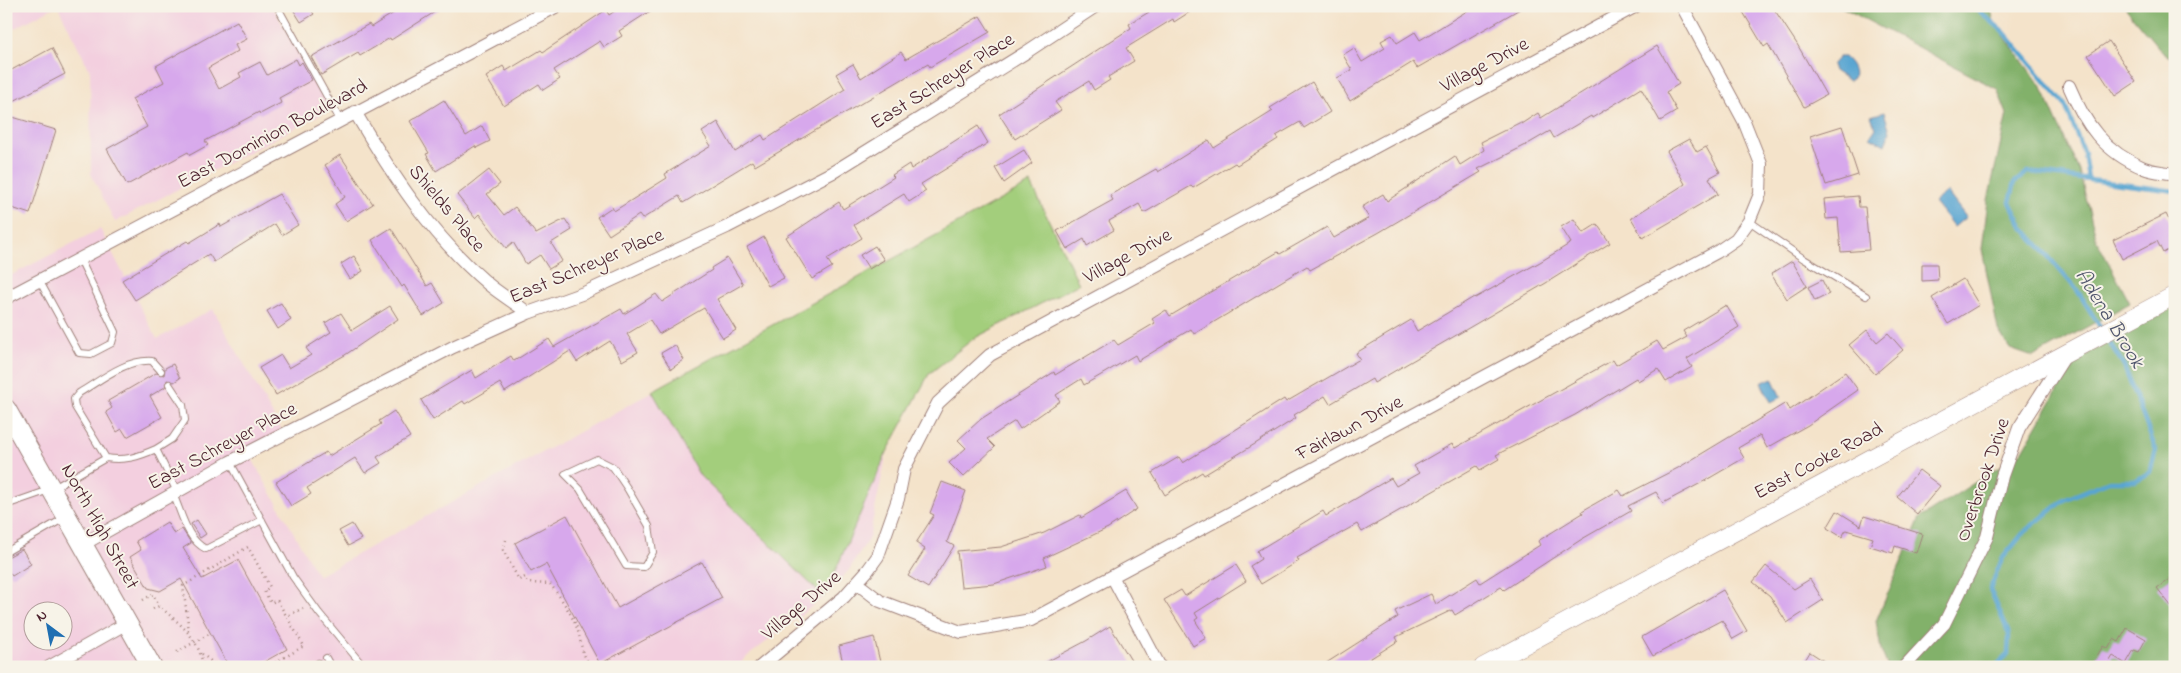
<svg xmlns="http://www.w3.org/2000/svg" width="2181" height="673" viewBox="0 0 2181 673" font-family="'Indie Flower',sans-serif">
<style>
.built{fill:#f3cfdf;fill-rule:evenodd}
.green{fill:#a3ce7b;stroke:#767653}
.forest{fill:#82b16b;stroke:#66684b}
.water{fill:#59a5d1;stroke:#52627e}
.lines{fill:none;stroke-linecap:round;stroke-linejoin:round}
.stream{stroke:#59a5d1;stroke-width:4.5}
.building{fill:#d7a8ec}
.lane-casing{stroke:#9f817a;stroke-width:8}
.street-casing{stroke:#9f817a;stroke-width:14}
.secondary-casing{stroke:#9f817a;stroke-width:19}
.primary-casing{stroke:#9f817a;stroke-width:21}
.path{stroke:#9f817a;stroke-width:2.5;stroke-dasharray:1 4;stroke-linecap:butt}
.lane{stroke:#fff;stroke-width:6}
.street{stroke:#fff;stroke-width:12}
.secondary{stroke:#fff;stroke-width:18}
.primary{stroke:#fff;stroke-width:19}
.labels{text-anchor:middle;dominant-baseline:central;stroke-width:4;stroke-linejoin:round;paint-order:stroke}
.street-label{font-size:20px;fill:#4a1f2b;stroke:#f7f3e8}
.water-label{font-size:21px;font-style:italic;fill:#50556d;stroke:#f7f3e8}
</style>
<rect width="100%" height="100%" fill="#f7f3e8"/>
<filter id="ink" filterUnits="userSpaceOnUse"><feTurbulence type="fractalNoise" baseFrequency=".02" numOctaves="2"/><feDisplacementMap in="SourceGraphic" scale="10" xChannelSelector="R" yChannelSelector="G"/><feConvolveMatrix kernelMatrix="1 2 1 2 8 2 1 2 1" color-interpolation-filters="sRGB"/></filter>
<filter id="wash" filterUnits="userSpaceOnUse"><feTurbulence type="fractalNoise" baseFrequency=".0096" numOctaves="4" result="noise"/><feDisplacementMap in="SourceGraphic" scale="20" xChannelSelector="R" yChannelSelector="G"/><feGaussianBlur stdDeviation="1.12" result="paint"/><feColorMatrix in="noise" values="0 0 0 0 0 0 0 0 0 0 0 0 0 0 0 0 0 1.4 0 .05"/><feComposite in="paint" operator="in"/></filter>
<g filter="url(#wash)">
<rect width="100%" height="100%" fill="#f4e3ca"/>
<path class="built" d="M6,6H56L6,33Z
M58,6H272L331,109L115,222L91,174L90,71Z
M1031,183L1079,284L973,339L929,374L887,452L869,538L849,570L824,597L744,659L738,667H6V278L100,229L157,339L213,309L282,431L247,450L318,576ZM32,610H62V640H32Z"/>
<path class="green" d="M1031,183L1079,284L973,339L929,374L887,452L824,597L700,476L652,391Z"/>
<path class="forest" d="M1840,6H1990L1994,22L2042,88L2079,171L2097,241L2130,303L2033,357L2010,349L1998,330L1982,249L1988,200L2007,114L1997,89Z
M2124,6H2175V60L2163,53Z
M2175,307V667H1888L1881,650L1876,621L1920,518L2022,452L2074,361Z"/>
<path class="water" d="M1839,57H1844C1850,62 1856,70 1853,78L1849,81L1834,71L1832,65Z
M1884,112L1890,131L1885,145L1870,137L1876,128L1871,116Z
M1947,192L1966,217L1954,227L1934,202Z
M1772,378L1781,397L1771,402L1761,383Z"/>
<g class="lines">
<path class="stream" d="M1973,6L2004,32L2065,105L2084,153L2088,179
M2102,330L2077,290L2022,226L2010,202L2015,182L2028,172L2175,191
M1995,667L2008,654L2009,634L1990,589L2002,559L2025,531L2066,499L2109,481H2135L2150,472L2156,450L2123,364L2106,337"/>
</g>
<g id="blocks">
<path class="building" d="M291,6H308L314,14L301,22Z
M405,6H444L391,40L390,38L360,56L358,53L321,75L311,57L369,24L371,27Z
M622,6H658L619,31L622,36L604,47L600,41L554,70L560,79L543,90L539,84L504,106L486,77L503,66L506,71L541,50L543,52L606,10L609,15Z
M1159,6H1199L1174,22L1173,19L1126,48L1134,61L1108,77L1110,80L1094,90L1089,81L1055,102L1061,110L1015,139L999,114L1131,28L1129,24Z
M1475,6H1525L1417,68L1413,62L1350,101L1337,78L1352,70L1343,55L1354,48L1362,62L1385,48L1381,41L1392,35L1397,43L1415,32L1420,40Z
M1753,6H1772L1797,44L1826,95L1804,107L1768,44L1764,47L1743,12Z
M980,16L990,32L930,67L928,64L755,166L752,161L683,203L679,196L642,219L639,215L609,235L597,217L612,207L614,211L667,178L665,174L711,146L702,132L718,122L735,152L762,135L765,140L845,89L836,74L853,64L861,78L901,52L906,59Z
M237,21L247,39L235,45L238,51L208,68L219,89L241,77L239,73L260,62L267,75L296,59L299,65L302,62L312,80L279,98L281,103L260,114L259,112L205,141L208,145L190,155L188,152L127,185L107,149L147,127L132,99L164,82L156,66Z
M2109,41L2136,82L2115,96L2088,55Z
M1657,46L1679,84L1666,92L1677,111L1660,121L1641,88L1592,118L1591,116L1554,138L1550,131L1526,145L1478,169L1481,172L1378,233L1310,270L1307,266L1194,334L1191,329L1138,361L1135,355L1084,385L1081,379L1056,395L1060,401L1020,429L1015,421L987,439L995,447L963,477L949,463L966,448L958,440L981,419L1054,372L1055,375L1114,340L1118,345L1155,323L1152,319L1166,310L1170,316L1278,252L1280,254L1327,227L1334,238L1369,218L1362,207L1383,194L1387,201L1455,156L1460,165L1484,150L1481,142L1521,122V124L1538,113L1541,118Z
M52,48L65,74L6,105V73Z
M1312,82L1330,112L1304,128L1300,122L1276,136L1278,139L1237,165L1235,163L1193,188L1191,186L1144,213L1139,204L1109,221L1114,230L1087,246L1084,239L1067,249L1057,231L1113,200L1110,195L1156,169L1158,172L1209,140L1214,148L1273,111L1270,108Z
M444,100L466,136L482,126L490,141L476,148L475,146L436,171L426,154L429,153L410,121Z
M6,115L56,130L30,214L6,206Z
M978,126L988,143L921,184L926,191L909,202L904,194L854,225L862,238L827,259L832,267L812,279L786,237L839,202L843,209L894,177L892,175L909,164L911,169Z
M1842,126L1858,175L1826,185L1810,136Z
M1689,139L1697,152L1706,147L1720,172L1709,178L1718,194L1643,238L1631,218L1685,184L1667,151Z
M1024,150L1032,163L1004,183L995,168Z
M340,155L373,204L346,221L335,204L345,197L325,165Z
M489,170L500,184L487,194L504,215L515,207L536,234L565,219L572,230L551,243L562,261L549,269L540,255L526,264L513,242L506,248L479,214L475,218L457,195Z
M279,194L298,225L282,235L275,224L214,262L209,254L135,300L122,280L187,241L189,243L220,224L221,227Z
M1858,196L1859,207H1865L1869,250L1841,252L1838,218L1826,219L1824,199Z
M2166,214L2175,232V246L2163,253L2157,241L2122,259L2113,240Z
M1574,219L1583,233L1597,224L1610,243L1546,283L1374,383L1372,379L1330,404L1325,396L1294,415L1296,418L1255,444L1204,475L1202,472L1165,495L1152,473L1179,457L1183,463L1284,399L1286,402L1360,359L1356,353L1411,320L1417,331L1474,297L1475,298L1540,262L1571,243L1561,227Z
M391,228L427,286L432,283L444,303L423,316L404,285L402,287L372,240Z
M764,237L784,278L768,286L747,247Z
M875,246L884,260L869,269L860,255Z
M354,256L363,271L350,279L341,264Z
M727,258L743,284L717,299L736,330L723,338L704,308L659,334L650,320L627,334L638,352L622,361L610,341L577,362L570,351L505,392L500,383L465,404L463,401L433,420L421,400L472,370L476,378L511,356L514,361L549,339L554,347L621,309L624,314L656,294L662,302L712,270L711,268Z
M1792,261L1807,286L1787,299L1771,274Z
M1922,264H1937L1938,280L1922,281Z
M1963,279L1979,305L1948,324L1932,298Z
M1822,280L1829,294L1815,301L1808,287Z
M281,303L291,320L278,329L267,311Z
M1726,305L1739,327L1687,359L1692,367L1666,382L1658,369L1638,381L1636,378L1575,415L1496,455L1499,459L1480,470L1477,466L1362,532L1357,524L1297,558L1299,561L1261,584L1250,566L1261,559L1257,551L1323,511L1326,516L1391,478L1396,486L1419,473L1414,466L1452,444L1455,448L1613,360L1616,365L1657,341L1663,350L1687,337L1683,331Z
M390,306L398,319L345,355L276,395L259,368L281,355L289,368L311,355L306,348L331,332L325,323L341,313L352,330Z
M1867,330L1877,342L1888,333L1903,350L1875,374L1849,345Z
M675,345L684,360L671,369L661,353Z
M173,364L180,378L174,382L167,380L165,387L150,396L162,417L127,437L122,429L117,432L106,412L112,408L108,401L156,373L164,375L165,368Z
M1845,372L1858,390L1808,425L1767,448L1760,435L1738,448L1744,458L1701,483L1663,503L1656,492L1628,506L1631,511L1582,539L1504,590L1501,587L1455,615L1452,610L1396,637L1398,641L1357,667H1320L1398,617L1395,611L1431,594L1436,604L1477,578L1480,583L1540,545L1538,541L1583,513L1582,511L1619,490L1623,496L1678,468L1786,403L1790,410Z
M394,411L410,437L377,457L381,463L365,473L355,458L307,488L311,494L291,506L276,482L326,452L329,456L381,424L379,421Z
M1919,470L1940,486L1917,514L1897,497Z
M942,482L966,491L947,542L954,546L928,588L908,576L925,549L916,543L934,515L930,513Z
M1126,491L1137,509L1108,528L1044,558L1047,566L994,584L961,587L957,551L1001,547L1044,533L1080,515L1081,518Z
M1837,511L1861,526L1864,516L1922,534L1916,553L1895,546L1893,553L1870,546L1873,538L1846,530L1842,537L1827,528Z
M567,515L618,608L702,562L722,598L600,664L546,564L531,572L515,543Z
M197,520L206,534L200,538L191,524Z
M167,522L174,534L182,529L191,543L183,548L202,579L238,560L287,649L255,667H229L181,579L160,591L148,588L130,557L141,550L136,541Z
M352,524L361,539L348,546L339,531Z
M22,549L31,564L12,576L6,568V558Z
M1236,565L1246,581L1195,613L1198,618L1195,620L1206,638L1193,646L1164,600L1181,590L1185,596Z
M1766,566L1794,589L1810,579L1823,600L1787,623L1770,596L1753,582Z
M2175,575V611L2157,588Z
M1723,590L1747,631L1733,639L1722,620L1653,656L1642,637Z
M1110,626L1135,667H1037L1086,641Z
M2127,628L2146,639L2139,652L2134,650L2126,664L2113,656L2106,667H2090L2103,646L2108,649L2114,639L2119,642Z
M874,637L880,662L861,667H844L839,646Z
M1810,652L1833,667H1801Z"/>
</g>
</g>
<g filter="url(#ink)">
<use href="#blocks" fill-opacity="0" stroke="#9f817a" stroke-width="1"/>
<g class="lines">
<g class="lane-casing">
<path id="lane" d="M277,6L340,120
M1749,221L1804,259L1866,296
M39,280L79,353L91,354L112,343L115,332L80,259
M169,384L183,405L185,420L172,439L156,449L177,492
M106,458C125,461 138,457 156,449
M597,459L613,467L627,488L649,526L653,552L644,567L626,566L580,489L565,474Z
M230,462L293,577L319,613L364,667
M173,494C182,513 186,539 206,549L262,520
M6,505L52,489L106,458L75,407L74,399L79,393C101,380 126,359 152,361L161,371
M6,552L66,517
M326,658L331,667
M318,663L320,667"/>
</g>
<g class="street-casing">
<path id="street" d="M2069,86C2085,124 2104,152 2144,168C2153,172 2165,172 2175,174
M355,112C392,175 432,236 488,284C500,294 515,303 528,313
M6,298L557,6
M82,545L230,462L453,347L528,313L584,293L727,227L835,171L1025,53L1096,6
M1113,578L1160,667
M858,584L880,601L961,632L1031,620L1717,252L1736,239L1749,221L1760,194L1761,164L1744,121L1682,6
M49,667L127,623
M760,667L844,597L868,570L878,556L898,499L904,469L938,403L990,355L1636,6
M1904,667L1944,624L1987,537L2002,476L2019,428L2065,356"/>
</g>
<g class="secondary-casing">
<path id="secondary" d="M1483,667L2175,295"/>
</g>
<g class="primary-casing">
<path id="primary" d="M6,409L152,667"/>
</g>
<path class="path" d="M506,540L503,550L519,580L525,577L528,583L550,584C560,596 571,613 577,628C582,643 580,655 593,667
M143,600L153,594L159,606
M153,609L159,606C180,624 200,638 203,667
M289,615L303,608
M189,631L183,586L248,547L270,587L264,591L271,603L277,600L304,646L268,667
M177,652L211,633
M202,654L218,667"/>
<use href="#lane" class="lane"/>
<use href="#street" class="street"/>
<use href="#secondary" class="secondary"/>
<use href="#primary" class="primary"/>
</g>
</g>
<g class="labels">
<g class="street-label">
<text transform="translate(1485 66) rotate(-28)">Village Drive</text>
<text transform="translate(943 82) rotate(-32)">East Schreyer Place</text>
<text transform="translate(273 135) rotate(-28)">East Dominion Boulevard</text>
<text transform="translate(446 209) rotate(50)">Shields Place</text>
<text transform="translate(1128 257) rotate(-28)">Village Drive</text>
<text transform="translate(587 267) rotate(-23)">East Schreyer Place</text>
<text transform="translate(1350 429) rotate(-28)">Fairlawn Drive</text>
<text transform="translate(223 447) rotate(-28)">East Schreyer Place</text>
<text transform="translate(1819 462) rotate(-28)">East Cooke Road</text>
<text transform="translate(1984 480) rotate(-71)">Overbrook Drive</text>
<text transform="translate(99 527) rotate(61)">North High Street</text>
<text transform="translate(802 606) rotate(-40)">Village Drive</text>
</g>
<g class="water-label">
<text transform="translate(2109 319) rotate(58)">Adena Brook</text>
</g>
</g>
<rect width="2181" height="673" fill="none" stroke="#f7f3e8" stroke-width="25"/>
<g transform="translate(48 626) rotate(328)"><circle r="24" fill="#f7f3e8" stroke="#b29e9c"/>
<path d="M0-4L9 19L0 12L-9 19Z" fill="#1f6fb2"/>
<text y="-8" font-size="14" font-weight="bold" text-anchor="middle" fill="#4a1f2b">N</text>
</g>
</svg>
